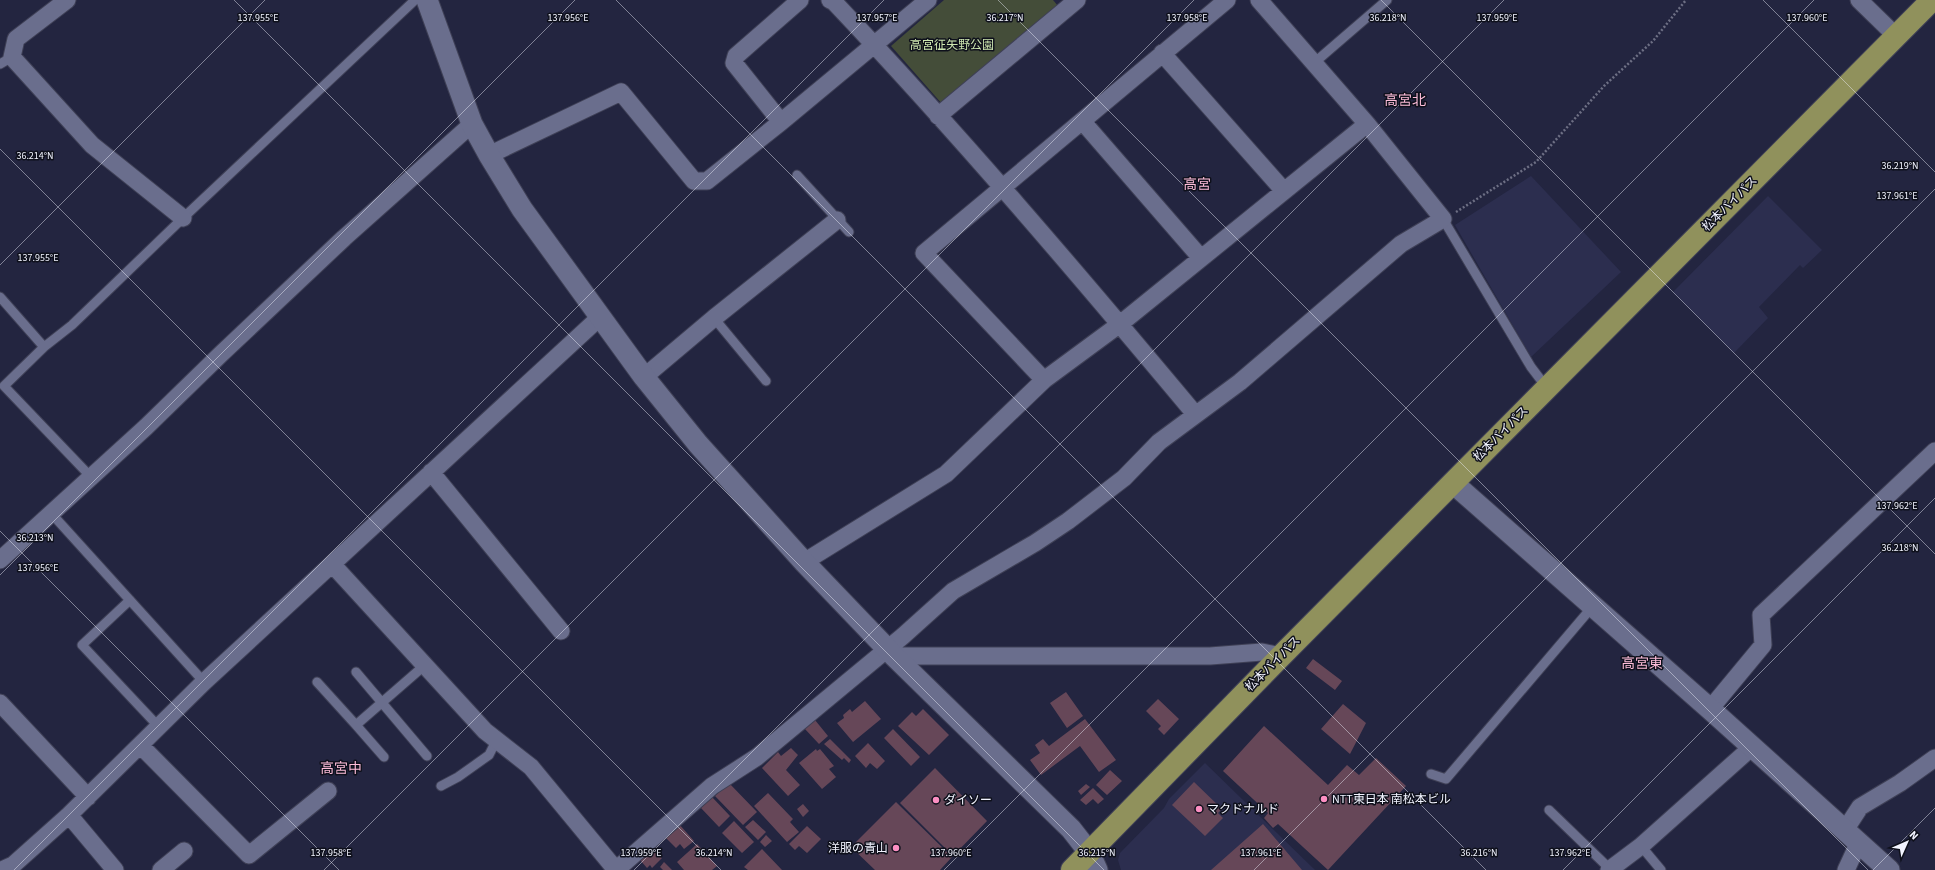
<svg xmlns="http://www.w3.org/2000/svg" width="1935" height="870" viewBox="0 0 1935 870" font-family="'Source Sans 3','Noto Sans JP',sans-serif">
<style>
.built{fill:#2c2e4f}
.green{fill:#444d39}
.building{fill:#664758}
.lines{fill:none;stroke-linecap:round;stroke-linejoin:round}
.service-casing{stroke:#3f4056;stroke-width:11}
.minor-casing{stroke:#3f4056;stroke-width:19}
.tertiary-casing{stroke:#3f4056;stroke-width:23}
.trunk-casing{stroke:#3f4056;stroke-width:24}
.path{stroke:#6d6f84;stroke-width:2.5;stroke-dasharray:2 2;stroke-linecap:butt}
.service{stroke:#6a6e8d;stroke-width:9}
.minor{stroke:#6a6e8d;stroke-width:17}
.tertiary{stroke:#6a6e8d;stroke-width:21}
.trunk{stroke:#90915c;stroke-width:22}
.ticks{fill:none;stroke:#f2f4ff;stroke-width:1;stroke-opacity:0.45}
.poi-dot{fill:#fc8fc2;stroke:#0e101b;stroke-width:1.5}
.labels{text-anchor:middle;dominant-baseline:central;stroke-width:3;stroke-linejoin:round;paint-order:stroke}
.park-label{font-size:12px;fill:#cde6b0;stroke:#0e101b}
.street-label{font-size:12px;fill:#f2f4ff;stroke:#0e101b}
.poi-label{font-size:12px;fill:#f2f4ff;stroke:#0e101b;text-anchor:start}
.quarter-label{font-size:14px;fill:#fdbdd9;stroke:#0e101b}
.ticks-label{font-size:10px;text-anchor:middle;fill:#f2f4ff;stroke:#0e101b;stroke-width:3;stroke-linejoin:round;paint-order:stroke}
</style>
<rect width="100%" height="100%" fill="#232540"/>
<path class="built" d="M1531,176L1621,272L1531,357L1455,225Z
M1768,196L1822,250L1803,268L1800,265L1759,307L1768,318L1734,353L1673,292Z
M1205,763L1315,870H1121L1118,860L1120,853L1164,808L1169,799Z"/>
<path class="green" d="M944,0H1053L1058,6L943,105L891,46Z"/>
<path class="building" d="M1313,659L1342,681L1335,690L1306,668Z
M1066,692L1083,716L1067,728L1050,703Z
M1158,699L1179,719L1164,735L1158,729L1161,726L1146,711Z
M865,701L881,719L853,742L837,723L844,718L843,715L850,709L852,712Z
M1343,704L1366,723L1350,754L1321,729Z
M923,709L949,735L929,755L898,726L912,712L916,716Z
M1085,719L1116,760L1099,772L1080,746L1041,775L1030,760L1040,753L1035,745L1043,739L1049,746Z
M815,720L828,736L819,744L804,728Z
M1264,726L1328,785L1347,765L1359,775L1376,758L1406,786L1328,870L1278,824L1273,828L1264,818L1268,813L1223,771Z
M893,729L920,757L911,766L884,738Z
M830,739L851,760L849,763L844,758L842,760L824,744Z
M868,743L885,761L877,769L870,763L866,768L855,756Z
M791,748L798,755L786,770L800,785L788,796L762,768L778,752L781,756Z
M816,749L817,751L820,749L834,766L829,769L836,777L822,789L799,763Z
M935,768L987,821L953,856L900,803Z
M1110,770L1122,781L1107,795L1096,785Z
M1194,782L1222,809L1218,813L1223,818L1205,836L1172,805Z
M729,783L757,812L743,825L715,796Z
M1086,784L1090,787L1081,795L1078,791Z
M1093,788L1104,799L1098,804L1093,799L1086,805L1080,800Z
M768,793L793,819L790,822L799,832L787,842L754,806Z
M712,797L730,816L719,827L701,808Z
M896,802L952,857L940,870H875L851,847Z
M803,804L809,811L803,817L797,809Z
M753,820L766,832L758,840L745,827Z
M734,821L754,842L742,853L722,833Z
M679,824L694,841L684,849L680,844L676,848L665,837Z
M1263,824L1302,870H1211Z
M807,826L821,839L807,853L799,846L795,850L789,844Z
M766,835L772,841L765,847L760,842Z
M697,844L717,866L712,870H684L677,862Z
M652,848L662,858L652,868L650,865L647,868L640,860Z
M762,849L782,870H748L744,867Z
M664,862L672,870H663L660,867Z"/>
<g class="lines">
<g class="service-casing">
<path id="service" d="M1314,63L1387,0
M0,64L12,57
M797,175L849,232
M1443,219L1531,367L1547,388
M0,297L44,347
M714,318L766,381
M91,477L4,386L44,347L72,325L183,218L415,0
M51,513L204,682
M130,600L82,645L159,727
M356,672L427,756
M317,682L356,725
M384,757L356,725L425,665
M1431,774L1446,779L1593,606
M441,786L458,777L489,755L497,739
M1549,810L1610,869
M1641,846L1661,870"/>
</g>
<g class="minor-casing">
<path id="minor" d="M67,0L16,39L12,57L92,145L183,218
M830,0L834,2C959,134 1078,274 1195,414
M1859,0L1896,36
M1162,53L1284,191
M938,116L1077,0
M781,122L734,63L736,56L800,0
M1083,122L1201,258
M489,155L621,92L694,181H707L781,122L928,0
M644,377L714,318L837,220
M1044,380L924,253L1227,0
M431,472L561,631
M0,560L146,427L221,354L344,238L472,124
M804,562L946,474L1044,380L1120,324L1367,124
M332,564L485,731L531,767L616,870
M894,656H1210L1262,652L1281,656
M0,703L88,797
M1710,709L1763,645L1761,615L1935,451
M140,745L249,855L328,791
M69,815L115,870
M1845,830L1860,807L1900,783L1935,758
M2,870L13,865L69,815L204,682L599,318
M161,870L184,851
M616,870L712,786L757,757L903,636L953,591L1035,543L1068,521L1124,478L1159,442L1240,382L1401,244L1443,219L1367,124L1259,0
M1609,870L1641,846L1752,747
M1846,870L1859,842"/>
</g>
<g class="tertiary-casing">
<path id="tertiary" d="M427,0L472,124L489,155L522,209L644,377L698,444L804,562L894,656L1071,829L1089,852L1097,870
M1453,483L1710,709L1889,870"/>
</g>
<g class="trunk-casing">
<path id="trunk" d="M1072,870L1281,656L1932,0"/>
</g>
<path class="path" d="M1456,212L1536,162L1604,86L1653,41L1686,0"/>
<use href="#service" class="service"/>
<use href="#minor" class="minor"/>
<use href="#tertiary" class="tertiary"/>
<use href="#trunk" class="trunk"/>
</g>
<path class="ticks" d="M234,0L1104,870M616,0L1486,870M998,0L1868,870M1381,0L1935,554M1763,0L1935,172M0,149L721,870M0,265L265,0M0,531L339,870M0,575L575,0M14,870L884,0M324,870L1194,0M634,870L1504,0M944,870L1814,0M1254,870L1935,189M1563,870L1935,498M1873,870L1935,808"/>
<g class="poi-dot">
<circle cx="1324" cy="799" r="4"/>
<circle cx="936" cy="800" r="4"/>
<circle cx="1199" cy="809" r="4"/>
<circle cx="896" cy="848" r="4"/>
</g>
<g class="labels">
<g class="park-label">
<text x="952" y="45">高宮征矢野公園</text>
</g>
<g class="street-label">
<text transform="translate(1730 204) rotate(-45)">松本バイパス</text>
<text transform="translate(1501 434) rotate(-45)">松本バイパス</text>
<text transform="translate(1273 664) rotate(-45)">松本バイパス</text>
</g>
<g class="poi-label">
<text x="1332" y="799">NTT東日本 南松本ビル</text>
<text x="944" y="800">ダイソー</text>
<text x="1207" y="809">マクドナルド</text>
<text x="888" y="848" text-anchor="end">洋服の青山</text>
</g>
<g class="quarter-label">
<text x="1405" y="101">高宮北</text>
<text x="1197" y="185">高宮</text>
<text x="1642" y="664">高宮東</text>
<text x="341" y="769">高宮中</text>
</g>
</g>
<g class="ticks-label">
<text x="258" y="21">137.955°E</text>
<text x="568" y="21">137.956°E</text>
<text x="877" y="21">137.957°E</text>
<text x="1005" y="21">36.217°N</text>
<text x="1187" y="21">137.958°E</text>
<text x="1388" y="21">36.218°N</text>
<text x="1497" y="21">137.959°E</text>
<text x="1807" y="21">137.960°E</text>
<text x="35" y="159">36.214°N</text>
<text x="1900" y="169">36.219°N</text>
<text x="1897" y="199">137.961°E</text>
<text x="38" y="261">137.955°E</text>
<text x="1897" y="509">137.962°E</text>
<text x="35" y="541">36.213°N</text>
<text x="1900" y="551">36.218°N</text>
<text x="38" y="571">137.956°E</text>
<text x="331" y="856">137.958°E</text>
<text x="641" y="856">137.959°E</text>
<text x="951" y="856">137.960°E</text>
<text x="1261" y="856">137.961°E</text>
<text x="714" y="856">36.214°N</text>
<text x="1097" y="856">36.215°N</text>
<text x="1479" y="856">36.216°N</text>
<text x="1570" y="856">137.962°E</text>
</g>
<g transform="translate(1907 842) rotate(45)" stroke="#0e101b" stroke-width="3" paint-order="stroke">
<path d="M0-3L7 15L0 10L-7 15Z" fill="#f2f4ff"/>
<text y="-6" font-size="11" font-weight="bold" text-anchor="middle" fill="#f2f4ff">N</text>
</g>
</svg>
